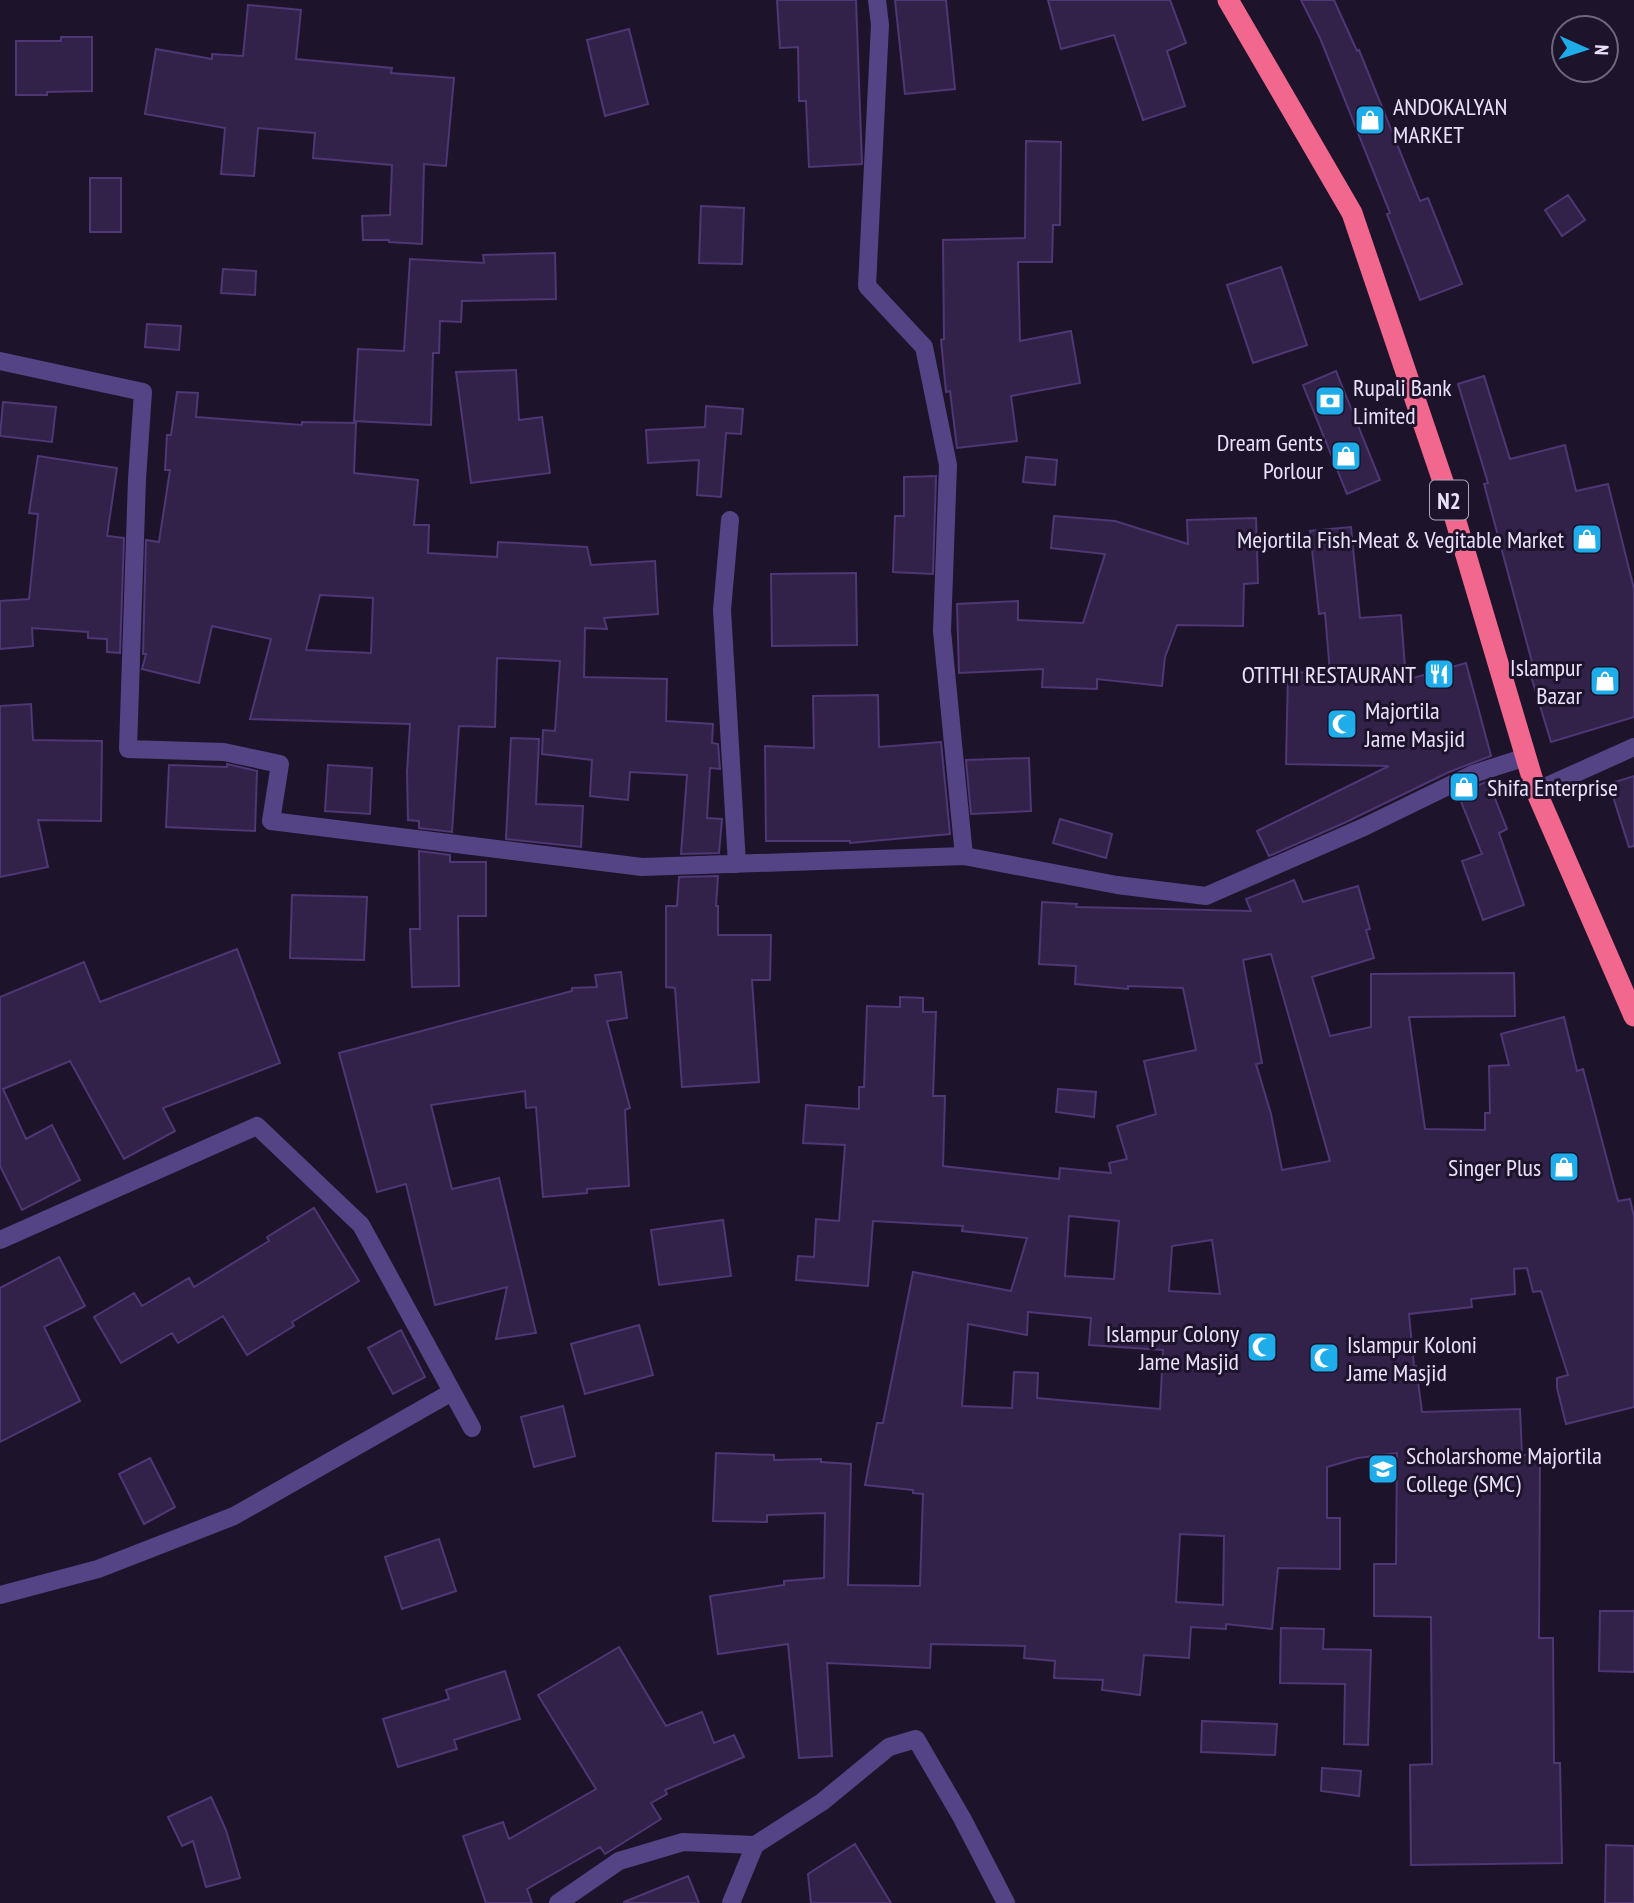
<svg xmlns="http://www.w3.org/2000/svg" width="1634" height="1903" viewBox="0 0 1634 1903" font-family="'PT Sans Narrow',sans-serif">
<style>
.building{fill:#32224a;stroke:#4f3674;stroke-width:2;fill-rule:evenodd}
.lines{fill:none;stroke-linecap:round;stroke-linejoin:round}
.minor{stroke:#544485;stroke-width:18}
.highway{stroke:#f1678d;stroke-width:21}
.labels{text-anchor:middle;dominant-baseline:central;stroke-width:6;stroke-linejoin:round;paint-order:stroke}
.shield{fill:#1d142b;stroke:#aca4bd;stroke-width:2}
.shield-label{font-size:23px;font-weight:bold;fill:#eae1fc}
.poi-label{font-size:24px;fill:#eae1fc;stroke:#1d142b;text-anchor:start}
</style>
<rect width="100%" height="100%" fill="#1d142b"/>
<path class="building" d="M777,0H856L862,164L809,167L806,101H799L798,47L780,48Z
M895,0H946L955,89L905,94Z
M1048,0H1170L1186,43L1167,51L1185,106L1143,120L1114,35L1061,49Z
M1301,0H1334L1357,51L1359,50L1420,201L1428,198L1462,284L1420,300L1387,214L1390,213L1320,38Z
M248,5L301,10L296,59L392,68L391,73L454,78L446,166L424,164L422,244L389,242V240H363L362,216L390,215L392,165L313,158L315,133L258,128L254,176L221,174L225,128L145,114L156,49L212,59V54L243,56Z
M629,29L648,104L605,116L587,40Z
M61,37H92V91L47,92V95H16V41H61Z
M1026,141L1061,142L1060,225H1053L1052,262H1018L1020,341L1071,331L1080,383L1011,396L1017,441L957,448L950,391L946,392L941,340L944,339L943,240L1025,238Z
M90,178H121V232H90Z
M1568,195L1585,220L1562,236L1545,210Z
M701,206L744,208L742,264L699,263Z
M555,253L556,299L462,301L461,322L440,321L439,353H433L431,425L354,421L358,349L404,351L410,259L484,263L483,255Z
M1281,267L1307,345L1253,363L1227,285Z
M223,269L256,271L255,295L221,293Z
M147,324L181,326L179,350L145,347Z
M516,370L519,420L542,417L550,473L471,483L456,372Z
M1336,371L1380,480L1347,494L1303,385Z
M1484,376L1510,459L1565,445L1576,491L1608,484L1634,589V717L1551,742L1527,663L1532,662L1484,484L1488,483L1458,384Z
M177,392L198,393L196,417L302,425V422L356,423L354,473L418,480L414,525H429L428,553L497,557L498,542L587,547L591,565L655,561L658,614L604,618L607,629L585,628L584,677L667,679L666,721L713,724L712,743L718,744L720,769L710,768L707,818L722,819L719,853L681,854L687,775L630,772L628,800L590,796L592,760L542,754L543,730L555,731L560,661L497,658L495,727L459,726L452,832L419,828V821L408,820L407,772L410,724L250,719L271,639L212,626L199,683L142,669L146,654H143L146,540L159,542L170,470H165L167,435H171ZM320,595L373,598L371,653L306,650Z
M3,402L56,407L52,442L0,436Z
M706,406L743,409L741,434L726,433L721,497L697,495L699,460L648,463L646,430L705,427Z
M38,456L117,468L107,536L124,538L120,653L107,652V639L88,638V632L32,628L33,646L0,649V601L29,599L38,514L29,513Z
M1026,457L1057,460L1055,485L1023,482Z
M936,476L933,574L893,572L895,516H904V477Z
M1054,516L1115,521L1188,544L1187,520L1256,518L1258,583L1244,584L1243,626L1177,625L1165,657L1162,686L1097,679V689L1042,687L1043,669L959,673L957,604L1018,601V620L1083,623L1105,554L1051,548Z
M1351,527L1360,618L1401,615L1406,680L1466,663L1491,756L1449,772L1344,823L1269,856L1257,831L1389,766L1286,764L1288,672L1330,673L1325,613L1319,614L1310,531Z
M856,573L857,645L772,646L771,574Z
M878,695L879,747L941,742L950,834L850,843V841H766L765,746L814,748L813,696Z
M31,704L33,740L102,741L101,821L38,820L48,867L0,877V706Z
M511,738L539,739L536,804L583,806L581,847L506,839Z
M1029,758L1031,811L971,814L966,760Z
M227,764L257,771L255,831L166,827L169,765L227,767Z
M328,765L372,768L370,814L325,811Z
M1634,776V846L1629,847L1609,784Z
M1488,781L1507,829L1499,833L1524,905L1483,920L1462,861L1482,854L1458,794Z
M1060,819L1112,834L1106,858L1053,843Z
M419,851L450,855V862H486V916H458L459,986L412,987L410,929H420Z
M718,876L716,906H718V935H771L770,980H752L759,1082L682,1087L675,988L666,987V906H677L679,877Z
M1294,880L1303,902L1358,886L1370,929L1366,930L1374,958L1312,977L1330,1036L1371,1027V974L1514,973L1515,1016L1409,1017L1425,1129L1485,1130V1113H1490L1489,1066L1509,1065L1501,1034L1564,1017L1577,1071L1583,1069L1618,1201L1630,1199L1634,1217V1407L1566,1424L1557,1388V1378L1568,1375L1541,1291L1533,1292L1527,1268L1514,1269L1515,1294L1471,1299L1472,1307L1409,1314L1414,1366H1416L1422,1412L1520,1409L1522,1455H1540L1539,1638H1553L1554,1763H1560L1562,1863L1411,1865L1410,1765L1432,1764L1431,1617L1374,1616V1564H1396L1397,1453L1358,1458L1327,1467V1518H1340V1569L1278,1568L1272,1629L1226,1624V1629L1191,1627L1189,1658L1144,1655L1140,1695L1102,1690L1103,1680L1054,1678L1055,1661L1024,1658L1025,1646L931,1644L930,1668L827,1663L832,1756L799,1758L788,1644L718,1654L710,1596L784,1585V1581L824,1578L825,1513L767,1515V1522L713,1521L716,1453L774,1455V1460L821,1459V1462L851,1464L848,1585L920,1586L923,1494L913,1493V1490L865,1485L877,1423H883L913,1272L1011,1291L1027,1238L962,1231L963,1226L873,1221L868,1286L796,1280L798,1256L814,1257L816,1219L839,1221L845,1145L803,1143L806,1105L859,1109V1087H864L867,1006L900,1007V997L923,998V1012H936L933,1096H945L943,1166L1059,1179L1060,1168L1111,1173L1109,1163L1127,1159L1117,1126L1156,1114L1144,1061L1196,1050L1183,988L1128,986V989L1075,984L1076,966L1039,964L1042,902L1077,904L1076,907L1251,911L1246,899ZM1271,954L1330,1161L1282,1170L1271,1114L1256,1064L1262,1063L1243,960ZM1069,1216L1119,1221L1114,1279L1065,1276ZM1212,1240L1220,1294L1169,1291L1172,1246ZM1028,1312L1091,1318L1089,1345L1163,1350L1160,1409L1037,1398L1038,1373L1014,1372L1012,1408L962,1406L968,1324L1027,1335ZM1180,1534L1224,1536L1223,1605L1176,1602Z
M292,895L367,897L364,960L290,958Z
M237,949L280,1063L163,1108L175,1131L124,1159L70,1061L3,1089L26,1139L52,1125L80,1180L22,1210L0,1166V997L84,962L100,1002Z
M621,972L627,1018L607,1021L630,1108L625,1110L629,1186L587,1189V1193L543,1197L536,1107L526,1108L525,1091L431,1105L452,1189L499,1178L536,1333L496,1339L507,1287L435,1305L406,1184L377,1192L339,1053L572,991V988L597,987L595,975Z
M1058,1089L1096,1092L1094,1117L1056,1112Z
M314,1208L359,1281L292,1322L294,1326L247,1355L223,1316L178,1343L172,1333L121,1363L94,1317L134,1293L142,1306L189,1278L194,1287L269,1241L267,1237Z
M723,1220L731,1276L659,1285L651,1230Z
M59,1257L85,1306L44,1327L80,1401L0,1442V1288Z
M639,1325L653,1375L585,1394L571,1344Z
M401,1330L425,1377L393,1394L368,1348Z
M563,1406L575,1456L534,1467L521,1417Z
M150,1458L175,1507L144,1524L119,1474Z
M439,1539L456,1591L402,1609L385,1557Z
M1600,1611H1634V1672L1599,1671Z
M1281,1628L1324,1629L1323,1649L1371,1650L1368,1745L1344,1744L1345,1684L1280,1683Z
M619,1647L666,1726L702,1712L714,1743L734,1735L744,1757L665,1790L667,1794L651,1803L661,1819L605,1854L600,1847L527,1889L532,1903H486L463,1836L503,1822L509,1839L596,1789L538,1695Z
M505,1671L520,1719L454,1740L457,1749L398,1767L383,1719L449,1699L446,1690Z
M1202,1721L1277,1724L1275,1755L1201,1752Z
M1322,1768L1361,1771L1359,1796L1321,1791Z
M211,1797L226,1830L240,1878L206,1887L193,1841L182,1846L168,1817Z
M855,1844L891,1903H811L808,1874Z
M1606,1845L1634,1846V1903H1605Z
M688,1876L699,1903H624V1902Z"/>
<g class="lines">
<path class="minor" d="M877,0L880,25L867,286L924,347L948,465L942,631L964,856
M0,361L143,392L137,479L128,749L224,752L280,764L271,821L642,867L964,856L1117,885L1206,896L1364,827L1473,774L1526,757
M730,520L722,610L737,864
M1536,791L1634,747
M0,1240L257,1126L361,1225L472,1428
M0,1595L98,1569L234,1516L452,1392
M558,1903L619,1861L683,1842L755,1845
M731,1903L755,1845L822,1802L889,1747L916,1739L962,1818L1006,1903"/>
<path class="highway" d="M1228,0L1352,213L1452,508L1536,791L1634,1016"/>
</g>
<defs>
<g id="shop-square" transform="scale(1.575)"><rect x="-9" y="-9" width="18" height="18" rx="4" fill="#1facea" stroke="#1d142b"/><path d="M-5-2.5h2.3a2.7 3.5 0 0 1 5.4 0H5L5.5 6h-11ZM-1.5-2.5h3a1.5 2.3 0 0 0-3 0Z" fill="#fff"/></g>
<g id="bank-square" transform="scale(1.575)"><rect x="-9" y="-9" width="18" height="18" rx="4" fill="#1facea" stroke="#1d142b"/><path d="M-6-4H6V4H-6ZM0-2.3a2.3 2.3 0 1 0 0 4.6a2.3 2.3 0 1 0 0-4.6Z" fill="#fff"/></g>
<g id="restaurant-square" transform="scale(1.575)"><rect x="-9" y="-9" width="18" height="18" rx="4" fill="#1facea" stroke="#1d142b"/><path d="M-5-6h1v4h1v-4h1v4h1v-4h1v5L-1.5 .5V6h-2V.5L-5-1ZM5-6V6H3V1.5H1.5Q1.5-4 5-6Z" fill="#fff"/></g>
<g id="mosque-square" transform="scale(1.575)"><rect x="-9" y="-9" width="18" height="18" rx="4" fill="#1facea" stroke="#1d142b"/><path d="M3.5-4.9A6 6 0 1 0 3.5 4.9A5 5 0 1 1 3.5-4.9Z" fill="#fff"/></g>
<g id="university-square" transform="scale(1.575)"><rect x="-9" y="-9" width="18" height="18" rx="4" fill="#1facea" stroke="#1d142b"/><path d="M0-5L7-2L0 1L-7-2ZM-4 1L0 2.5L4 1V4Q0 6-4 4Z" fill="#fff"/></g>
</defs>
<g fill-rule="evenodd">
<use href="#shop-square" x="1370" y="120"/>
<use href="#bank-square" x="1330" y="401"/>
<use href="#shop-square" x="1346" y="456"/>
<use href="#shop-square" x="1587" y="539"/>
<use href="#restaurant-square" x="1439" y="674"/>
<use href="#shop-square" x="1605" y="681"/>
<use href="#mosque-square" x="1342" y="724"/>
<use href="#shop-square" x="1464" y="787"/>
<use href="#shop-square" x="1564" y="1167"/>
<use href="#mosque-square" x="1262" y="1347"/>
<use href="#mosque-square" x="1324" y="1358"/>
<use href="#university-square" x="1383" y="1469"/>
</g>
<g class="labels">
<rect class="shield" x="1430" y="480.5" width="38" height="39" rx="5"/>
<g class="shield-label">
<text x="1449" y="500">N2</text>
</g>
<g class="poi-label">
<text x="1393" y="106">ANDOKALYAN<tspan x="1393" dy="28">MARKET</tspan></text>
<text x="1353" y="387">Rupali Bank<tspan x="1353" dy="28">Limited</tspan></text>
<text x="1323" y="442" text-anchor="end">Dream Gents<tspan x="1323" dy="28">Porlour</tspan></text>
<text x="1564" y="539" text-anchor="end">Mejortila Fish-Meat &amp; Vegitable Market</text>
<text x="1582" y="667" text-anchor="end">Islampur<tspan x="1582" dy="28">Bazar</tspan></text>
<text x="1416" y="674" text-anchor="end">OTITHI RESTAURANT</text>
<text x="1365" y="710">Majortila<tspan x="1365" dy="28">Jame Masjid</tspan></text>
<text x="1487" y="787">Shifa Enterprise</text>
<text x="1541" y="1167" text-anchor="end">Singer Plus</text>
<text x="1239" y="1333" text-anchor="end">Islampur Colony<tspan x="1239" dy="28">Jame Masjid</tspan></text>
<text x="1347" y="1344">Islampur Koloni<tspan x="1347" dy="28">Jame Masjid</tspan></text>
<text x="1406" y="1455">Scholarshome Majortila<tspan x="1406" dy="28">College (SMC)</tspan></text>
</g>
</g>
<g transform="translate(1585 49) rotate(93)"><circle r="33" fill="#1d142b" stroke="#6f667f" stroke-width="2"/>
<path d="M0-5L12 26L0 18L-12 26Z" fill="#1facea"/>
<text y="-10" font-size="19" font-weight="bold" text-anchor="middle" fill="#eae1fc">N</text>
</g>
</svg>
